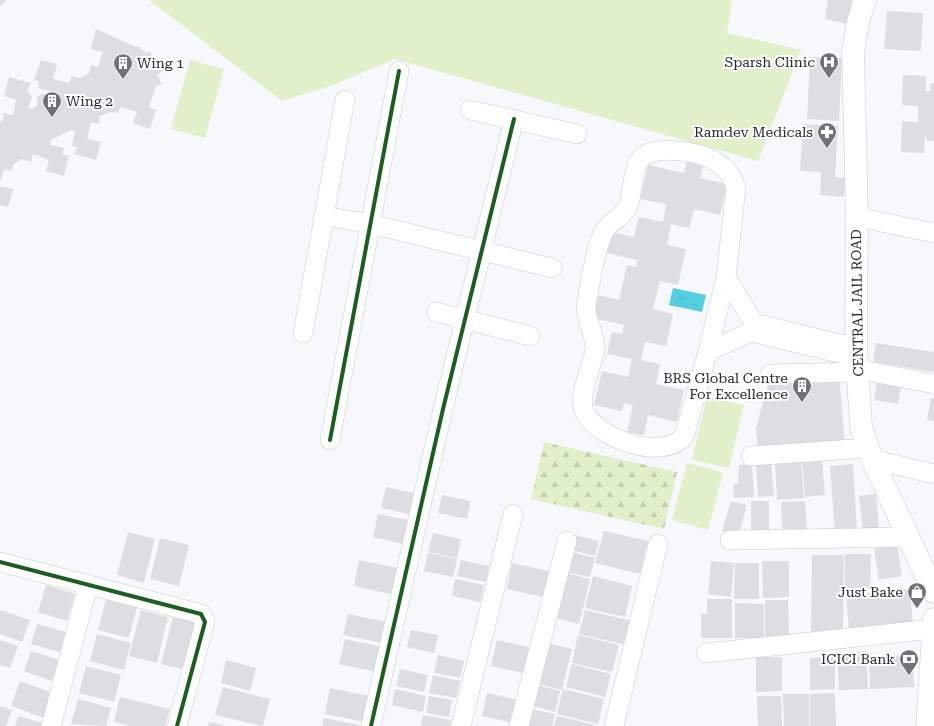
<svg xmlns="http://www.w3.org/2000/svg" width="934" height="726" viewBox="0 0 934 726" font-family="'Roboto Serif',serif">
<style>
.grass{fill:#e2f0ca}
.forest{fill:url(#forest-firs)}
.water{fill:url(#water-ripples)}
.building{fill:#dddee2}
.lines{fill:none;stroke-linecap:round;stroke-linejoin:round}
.minor-casing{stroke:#c8cacd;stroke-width:20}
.major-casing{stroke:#c8cacd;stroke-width:23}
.minor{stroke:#fefeff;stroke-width:19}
.major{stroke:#fefeff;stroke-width:22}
.cycleway-casing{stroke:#fff;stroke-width:6}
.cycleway{stroke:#1b5e20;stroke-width:4}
.labels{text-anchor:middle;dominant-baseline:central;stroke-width:4;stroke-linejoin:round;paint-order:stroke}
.poi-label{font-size:14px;fill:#282a2d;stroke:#fff;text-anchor:end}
.street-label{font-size:14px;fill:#282a2d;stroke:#fff}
</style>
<defs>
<pattern id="forest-firs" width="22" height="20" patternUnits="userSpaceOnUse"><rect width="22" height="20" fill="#e2f0ca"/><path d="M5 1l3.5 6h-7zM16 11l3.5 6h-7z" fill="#c2ceae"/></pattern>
<pattern id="water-ripples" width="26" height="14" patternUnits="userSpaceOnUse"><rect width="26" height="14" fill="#52d0e2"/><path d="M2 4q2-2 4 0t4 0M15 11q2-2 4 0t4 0" fill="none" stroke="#48b3c2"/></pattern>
</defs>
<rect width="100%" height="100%" fill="#f6f8fc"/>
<path class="grass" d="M149,0H732L727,33L801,50L758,161L395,59L330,86L282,101Z
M190,60L224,69L205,138L171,129Z
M707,396L744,405L729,468L692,460Z
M687,463L723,472L708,530L672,520Z"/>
<path class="forest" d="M544,442L677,472L664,529L531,499Z"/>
<path class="water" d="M673,288L706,295L702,312L669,305Z"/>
<path class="building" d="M0,0H6L0,7Z
M828,0H852L847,24L825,19Z
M887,11L923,13L921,51L884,49Z
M96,29L136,47L138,46L146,53L149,51L162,72L157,75L162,84L156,86L149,107L156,110L150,129L133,123L137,112L120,107L118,113L110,112L100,116L99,124L91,122L87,139L101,142L96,160L74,154L77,147L72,146L75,131L71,130L51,140L50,145L64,148L62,154L69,156L64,176L46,171L49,160L33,154L31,162L22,159L13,164L12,171L4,169L0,182V122L3,120L4,113L13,115L16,100L4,96L9,77L31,83L27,91L32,97L28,108L33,109L38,104L36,97L44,93L49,100L52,99L55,93L38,88L39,82L34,80L41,60L57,64L53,79L69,83L72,76L80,78L89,73L91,65L98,67L103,52L91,49Z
M810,57L842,58L839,121L807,119Z
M903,75L926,76V91H930V83L934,84V141H927V137H925L924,153L901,152L902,121L918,122V106L902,105Z
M803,124L838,126L835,177L845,178L844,197L820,195L821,172L800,171Z
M687,159L704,162L700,178L727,184L720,215L694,209L689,228L671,224L667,245L686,249L678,285L660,281L653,309L673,314L666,346L645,342L641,360L660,364L656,384L684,390L677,422L648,415L644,435L627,432L633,405L624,403L622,411L594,405L602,371L628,377L632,359L607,354L612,332L622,334L624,325L593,318L598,295L619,300L627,265L636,267L637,260L607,253L612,232L634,237L639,217L663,222L666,204L640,199L648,165L684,173Z
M0,186L13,189L8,207L0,205Z
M876,343L934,352V372L873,362Z
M839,375L845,444L758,450L756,428L770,377Z
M877,382L901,386L898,404L874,400Z
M931,398H934V421L927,420Z
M822,459L825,495L805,497L802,460Z
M801,460L804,498L777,500L775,462Z
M771,463L774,496L758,497L756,464Z
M752,464L754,497L734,498L733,484H738L739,465Z
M853,464L857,531L835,533L830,466Z
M386,487L414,493L409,514L381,508Z
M876,494L879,530L863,532L859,496Z
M442,495L471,501L467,519L438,513Z
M731,501L747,505L738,536L722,531Z
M751,501H769V530L751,531Z
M805,501L807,536L783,538L781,502Z
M378,514L408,520L403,544L373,537Z
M604,531L648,541L640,574L595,563Z
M128,532L155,539L144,583L117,575Z
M433,533L461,539L457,558L428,552Z
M575,535L599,541L595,556L571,550Z
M160,538L189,545L179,586L150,579Z
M897,545L902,576L879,580L874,549Z
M571,552L595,558L590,577L566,572Z
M428,553L457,559L453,577L424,571Z
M845,554H871L870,590L845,589Z
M812,555H844L843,632H811Z
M359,560L397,568L391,594L354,586Z
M461,560L489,566L486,582L457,576Z
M711,561L734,563L731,597L708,594Z
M762,561H789V597L763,598Z
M512,563L553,572L548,598L507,589Z
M735,563H759V599H734Z
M566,573L590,579L579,624L555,618Z
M593,576L632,586L625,617L585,608Z
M455,579L484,585L480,602L452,596Z
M46,585L75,594L67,621L38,612Z
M910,589L913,625L849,630L846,595Z
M107,596L138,603L129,638L98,630Z
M707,599H732V638H701V614H707Z
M765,600H788L789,636H765Z
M735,603L764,604V638H735Z
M0,610L30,620L22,642L0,634Z
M141,610L168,617L157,663L129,656Z
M585,610L632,621L626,645L579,634Z
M348,614L387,622L382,643L343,635Z
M173,617L201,624L189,671L161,664Z
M37,624L69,633L63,653L31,644Z
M411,630L438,635L434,653L407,647Z
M97,634L131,643L124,670L90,661Z
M578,635L619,645L612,672L572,663Z
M345,639L382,647L377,672L339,664Z
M0,640L18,646L10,668L0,665Z
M497,640L533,648L527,674L491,666Z
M548,643L572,649L562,690L539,684Z
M31,651L59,660L52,681L24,671Z
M866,651L868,689L839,690L837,653Z
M438,655L464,661L460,678L434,673Z
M913,655L914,687L870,689L869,657Z
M756,657H782V691L756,692Z
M835,657V689L810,690V658Z
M226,660L256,668L250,691L221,683Z
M572,664L611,674L605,697L566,687Z
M86,666L121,675L114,702L79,693Z
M400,669L428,675L424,692L396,686Z
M433,675L460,681L456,698L429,693Z
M20,681L53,693L44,718L11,706Z
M538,685L560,691L555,712L533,706Z
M223,687L270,699L263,726L215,715Z
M330,688L369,696L364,722L325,714Z
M395,689L426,696L423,712L392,705Z
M563,689L604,699L598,724L557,714Z
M487,693L518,700L513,723L482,716Z
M835,693L836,726H810V694Z
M783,694H809V726H784Z
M429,696L452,700L449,717L426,713Z
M757,696H781L782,726H758Z
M120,697L170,709L165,726H130L114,722Z
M78,699L111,708L106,726L71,724Z
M0,706L12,710L6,726H0Z
M532,709L555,714L552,726H528Z
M423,715L451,720L450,726H421Z
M18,716L44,723V726H15Z
M557,716L595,725V726H554Z
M324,718L360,725V726H322Z
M209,722L223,725V726H208Z"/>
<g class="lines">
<g class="minor-casing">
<path id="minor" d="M470,110L577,134
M324,216L371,224L552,268
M857,217L934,233
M436,312L530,336
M303,333L345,100
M856,348L754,323L726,277L736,188C730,168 716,159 697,154C683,151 649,145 639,161C632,172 633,196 627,208C622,217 609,222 604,232C595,247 590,287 586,306C586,322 596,336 595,351C591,367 578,396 584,411C597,439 661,461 684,437L708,351L751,332L856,357
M708,351L726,277
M857,369L934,384
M770,374L857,372
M330,440L399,71
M751,456L868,448
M872,459L934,474
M730,540L908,537
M0,562L201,614L205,622L177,726
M706,653L933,629
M51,726L88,586
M371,726L443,409L514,119
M461,726L513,514
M519,726L567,541
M614,726L658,544"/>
</g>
<g class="major-casing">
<path id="major" d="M865,0L858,22L853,52L857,217L856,348L861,426L872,459L934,592
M927,726L934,619"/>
</g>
<use href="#minor" class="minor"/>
<use href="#major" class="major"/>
<g class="cycleway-casing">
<path id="cycleway" d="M330,440L399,71
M0,562L201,614L205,622L177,726
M371,726L443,409L514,119"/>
</g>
<use href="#cycleway" class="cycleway"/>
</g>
<defs>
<g id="hospital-pin" transform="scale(1)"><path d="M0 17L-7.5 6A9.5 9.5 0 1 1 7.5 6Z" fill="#707275" stroke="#fff"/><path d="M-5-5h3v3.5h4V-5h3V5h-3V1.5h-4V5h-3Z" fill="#fff"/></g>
<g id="building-pin" transform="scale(1)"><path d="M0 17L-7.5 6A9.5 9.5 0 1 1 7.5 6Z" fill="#707275" stroke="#fff"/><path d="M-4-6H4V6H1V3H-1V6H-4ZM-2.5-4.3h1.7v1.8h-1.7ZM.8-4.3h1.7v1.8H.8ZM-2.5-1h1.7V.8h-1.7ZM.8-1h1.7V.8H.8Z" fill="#fff"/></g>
<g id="pharmacy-pin" transform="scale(1)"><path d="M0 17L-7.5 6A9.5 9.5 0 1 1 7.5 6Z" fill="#707275" stroke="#fff"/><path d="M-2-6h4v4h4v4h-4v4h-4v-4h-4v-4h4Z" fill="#fff"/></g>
<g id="shop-pin" transform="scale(1)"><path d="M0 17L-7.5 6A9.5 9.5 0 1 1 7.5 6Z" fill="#707275" stroke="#fff"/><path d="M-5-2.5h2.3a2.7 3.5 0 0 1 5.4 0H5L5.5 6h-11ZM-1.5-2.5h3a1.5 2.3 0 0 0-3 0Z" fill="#fff"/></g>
<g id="bank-pin" transform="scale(1)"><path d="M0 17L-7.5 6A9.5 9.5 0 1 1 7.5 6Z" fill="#707275" stroke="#fff"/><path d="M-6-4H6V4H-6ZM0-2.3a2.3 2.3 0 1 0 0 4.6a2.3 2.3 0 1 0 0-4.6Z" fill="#fff"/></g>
</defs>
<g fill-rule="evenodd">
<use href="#hospital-pin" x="829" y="62"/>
<use href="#building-pin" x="123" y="63"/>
<use href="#building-pin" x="52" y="101"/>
<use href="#pharmacy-pin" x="827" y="132"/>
<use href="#building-pin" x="802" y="386"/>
<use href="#shop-pin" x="917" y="592"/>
<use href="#bank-pin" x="909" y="659"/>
</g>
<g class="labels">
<g class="poi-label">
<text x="815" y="62">Sparsh Clinic</text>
<text x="137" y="63" text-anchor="start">Wing 1</text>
<text x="66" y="101" text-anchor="start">Wing 2</text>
<text x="813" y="132">Ramdev Medicals</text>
<text x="788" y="378">BRS Global Centre<tspan x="788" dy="16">For Excellence</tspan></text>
<text x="903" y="592">Just Bake</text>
<text x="895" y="659">ICICI Bank</text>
</g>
<g class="street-label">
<text transform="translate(857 303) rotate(-91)">CENTRAL JAIL ROAD</text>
</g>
</g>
</svg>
